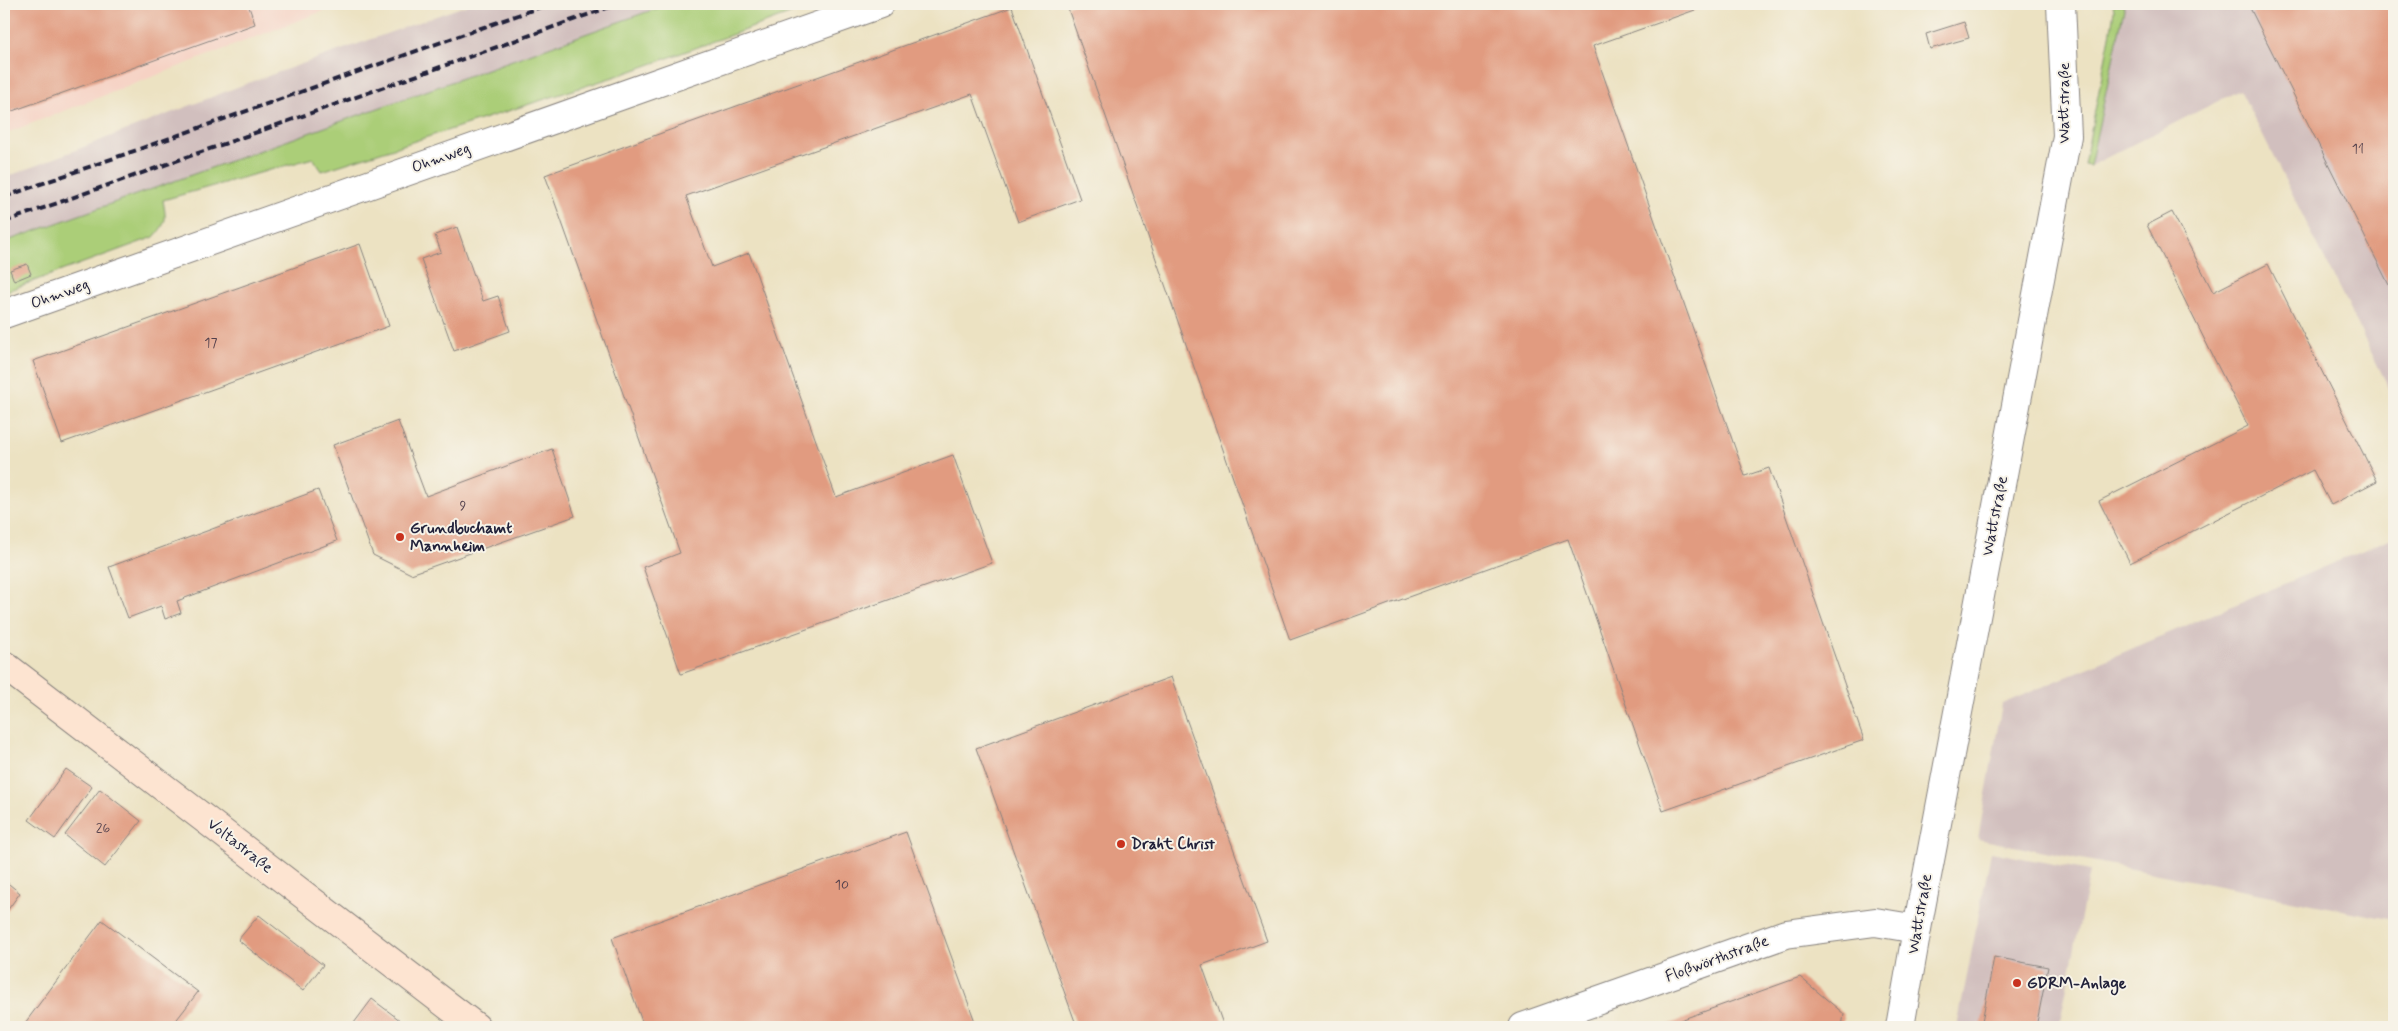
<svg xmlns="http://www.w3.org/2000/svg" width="2398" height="1031" viewBox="0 0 2398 1031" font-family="Mynerve,sans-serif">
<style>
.built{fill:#f6d2c4}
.industrial{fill:#d1bfbe}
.green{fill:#abce78;stroke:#66785a}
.building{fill:#e19b80}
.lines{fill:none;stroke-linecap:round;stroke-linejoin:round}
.minor-casing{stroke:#87827e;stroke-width:30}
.tertiary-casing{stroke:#87827e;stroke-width:30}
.secondary-casing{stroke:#87827e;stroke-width:30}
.minor{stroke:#fff;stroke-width:28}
.tertiary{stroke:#fff;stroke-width:28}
.secondary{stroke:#fde4d1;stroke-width:28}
.rail{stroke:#22223b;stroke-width:4;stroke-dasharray:8 4;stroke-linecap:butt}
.poi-dot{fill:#c8321e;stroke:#f7f3e8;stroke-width:2}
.labels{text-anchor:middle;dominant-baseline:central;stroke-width:4;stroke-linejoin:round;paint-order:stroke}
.number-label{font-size:14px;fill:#52404c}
.street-label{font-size:16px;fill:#22223b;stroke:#f7f3e8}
.poi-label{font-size:16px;font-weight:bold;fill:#22223b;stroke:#f7f3e8;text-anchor:start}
</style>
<rect width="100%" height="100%" fill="#f7f3e8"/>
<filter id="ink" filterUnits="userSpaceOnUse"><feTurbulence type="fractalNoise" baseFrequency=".02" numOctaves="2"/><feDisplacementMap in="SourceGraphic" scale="10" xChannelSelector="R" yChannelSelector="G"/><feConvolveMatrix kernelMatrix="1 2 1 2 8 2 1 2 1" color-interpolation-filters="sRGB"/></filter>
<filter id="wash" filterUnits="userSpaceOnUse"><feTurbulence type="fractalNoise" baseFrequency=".0096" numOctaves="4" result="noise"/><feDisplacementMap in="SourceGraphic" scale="20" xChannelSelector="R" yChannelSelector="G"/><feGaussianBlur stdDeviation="1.12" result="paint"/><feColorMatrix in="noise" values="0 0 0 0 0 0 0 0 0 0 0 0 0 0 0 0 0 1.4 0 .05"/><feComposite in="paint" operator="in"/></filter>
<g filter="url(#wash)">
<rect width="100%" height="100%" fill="#ece2c2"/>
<path class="built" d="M4,4H341L4,134Z"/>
<path class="industrial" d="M470,4H669L4,242V178L240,86Z
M2123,4H2394V398L2240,90L2090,166L2124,9Z
M2394,537V920L1978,839L2002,704Z
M1991,852L2090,871L2059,1027H1957Z"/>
<path class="green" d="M669,4H817L629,72L322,171L313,158L163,200C166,219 168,221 154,237L4,292V242Z
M2113,4H2123L2124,9L2090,166L2084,165L2111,31L2114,10Z"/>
<g id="blocks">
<path class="building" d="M4,4H248L255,24L4,114Z
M1073,4H1712L1593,46L1745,476L1769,468L1864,740L1663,811L1568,539L1290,640L1067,6Z
M2248,4H2394V295Z
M1012,7L1080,199L1018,222L972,94L686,196L712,267L749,253L836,497L953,455L992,563L681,674L643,567L680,553L545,175Z
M1964,22L1969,38L1930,49L1926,34Z
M2172,212L2213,292L2268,264L2377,481L2331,505L2313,470L2130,563L2099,501L2248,426L2147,225Z
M457,227L483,301L498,296L510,331L454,351L421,259L441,252L435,235Z
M360,244L389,326L62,443L33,361Z
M27,264L31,274L14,281L10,270Z
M398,421L426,496L552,449L575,516L411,574L373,555L333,445Z
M318,490L337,541L177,601L181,613L165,619L161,606L128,618L109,567Z
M1171,677L1267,941L1202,965L1224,1027H1077L976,748Z
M66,769L92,787L55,839L29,820Z
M100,789L141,821L105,867L65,835Z
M906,832L977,1027H644L612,938Z
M4,880L20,893L4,915Z
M259,915L323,965L303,991L238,940Z
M102,920L198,992L171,1027H22Z
M1994,957L2048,967L2036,1027H1981Z
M1800,977L1844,1014L1842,1027H1661Z
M372,999L409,1027H351Z"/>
</g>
</g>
<g filter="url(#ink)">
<use href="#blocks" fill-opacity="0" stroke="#87827e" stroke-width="1"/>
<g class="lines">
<g class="minor-casing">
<path id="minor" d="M4,314L880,4
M1900,1027L1917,929"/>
</g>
<g class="tertiary-casing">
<path id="tertiary" d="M1523,1027L1786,934L1875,922L1917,929L2067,136L2061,4"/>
</g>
<g class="secondary-casing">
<path id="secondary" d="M4,665L476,1027"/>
</g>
<use href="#minor" class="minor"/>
<use href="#tertiary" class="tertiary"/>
<use href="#secondary" class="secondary"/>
<path class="rail" d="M4,197L549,4
M4,222L618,4"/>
</g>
</g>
<g class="poi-dot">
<circle cx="400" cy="537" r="5"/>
<circle cx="1121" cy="844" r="5"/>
<circle cx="2017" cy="983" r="5"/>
</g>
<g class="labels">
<g class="number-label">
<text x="2358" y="149">11</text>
<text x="211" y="343">17</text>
<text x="463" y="506">9</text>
<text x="103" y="828">26</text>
<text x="842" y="885">10</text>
</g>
<g class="street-label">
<text transform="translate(2064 103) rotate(-90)">Wattstraße</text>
<text transform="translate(441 158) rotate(-20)">Ohmweg</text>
<text transform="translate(60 294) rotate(-20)">Ohmweg</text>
<text transform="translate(1995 516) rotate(-79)">Wattstraße</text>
<text transform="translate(240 846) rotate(38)">Voltastraße</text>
<text transform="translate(1920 914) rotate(-80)">Wattstraße</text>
<text transform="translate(1717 959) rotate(-20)">Floßwörthstraße</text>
</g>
<g class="poi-label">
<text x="410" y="528">Grundbuchamt<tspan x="410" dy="18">Mannheim</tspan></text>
<text x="1131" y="844">Draht Christ</text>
<text x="2027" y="983">GDRM-Anlage</text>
</g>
</g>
<rect width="2398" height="1031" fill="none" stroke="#f7f3e8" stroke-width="20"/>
</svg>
